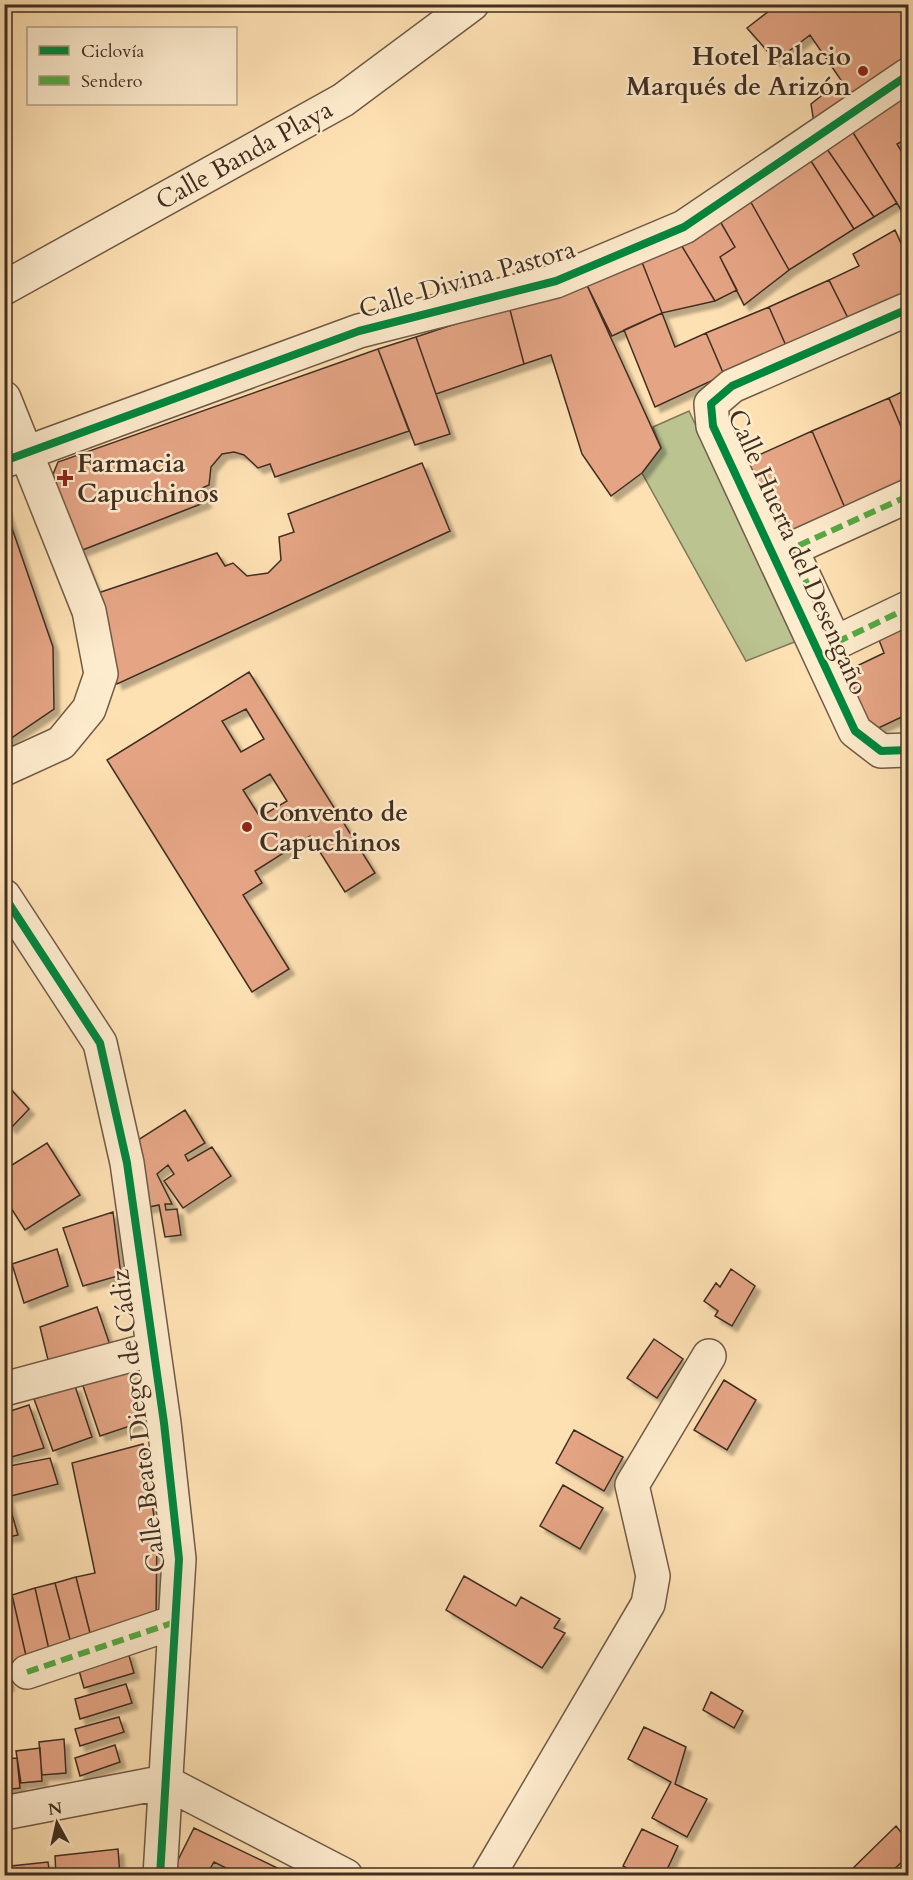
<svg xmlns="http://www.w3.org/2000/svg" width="913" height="1880" viewBox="0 0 913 1880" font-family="Cardo,serif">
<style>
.green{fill:#bbc390;stroke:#7e7859;stroke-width:1.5}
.building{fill:#e5a585;stroke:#412e22;stroke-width:1.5;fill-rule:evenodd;filter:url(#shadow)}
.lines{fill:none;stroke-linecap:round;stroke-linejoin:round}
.minor-casing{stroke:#705b46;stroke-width:36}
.minor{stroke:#feecce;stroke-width:33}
.quiet{stroke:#56ab43;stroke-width:6;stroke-dasharray:12 6;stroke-linecap:butt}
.cycleway-casing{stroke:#feecce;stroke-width:11}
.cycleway{stroke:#00873e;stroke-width:8}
.poi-dot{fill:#8f2418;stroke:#feecce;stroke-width:2}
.labels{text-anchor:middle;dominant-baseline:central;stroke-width:5;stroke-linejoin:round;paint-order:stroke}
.poi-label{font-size:26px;font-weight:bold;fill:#412e22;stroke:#feecce;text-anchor:start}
.street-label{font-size:26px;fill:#412e22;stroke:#feecce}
</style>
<defs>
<filter id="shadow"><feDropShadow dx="5.5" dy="5.5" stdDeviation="1.5" flood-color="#0004"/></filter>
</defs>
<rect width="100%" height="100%" fill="#fee1b3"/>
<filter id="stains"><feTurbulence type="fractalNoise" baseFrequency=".00333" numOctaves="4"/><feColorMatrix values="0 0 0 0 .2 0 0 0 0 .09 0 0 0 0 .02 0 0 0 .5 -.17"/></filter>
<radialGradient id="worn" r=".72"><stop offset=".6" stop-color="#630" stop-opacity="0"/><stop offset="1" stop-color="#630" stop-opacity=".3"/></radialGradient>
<path class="green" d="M689,411L797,641L746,661L642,473L661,448L653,427Z"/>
<path class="building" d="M778,4H908V60L814,123L811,104L841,80L810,35L776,61L747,28Z
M908,89V138L897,144L908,162V221L852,131Z
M852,131L897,203L874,217L827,149Z
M827,149L874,217L854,229L811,161Z
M811,161L854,229L789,270L748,197Z
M748,197L789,270L744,305L720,257L735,247L717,216Z
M717,216L735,247L720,257L737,290L715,301L677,238Z
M895,230L908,259V294L850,322L829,280L859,266L853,254Z
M677,238L715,301L662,313L640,257Z
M640,257L662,313L612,336L585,281Z
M829,280L850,322L787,348L769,307Z
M585,281L661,448L642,473L611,496L582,454L551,355L524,364L509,306Z
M509,306L524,364L436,394L416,337Z
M769,307L787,348L724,375L706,333Z
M662,313L675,347L706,333L724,375L655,407L624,330Z
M416,337L450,434L415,445L378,349Z
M378,349L409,431L275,477L270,464L258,468L244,455L234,452L222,454L211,467L209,485L200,489L206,502L80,551L98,593L217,553L225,566L233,563L247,576L268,573L281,560L279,537L294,532L288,514L422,463L450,531L117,684L47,489L58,462Z
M908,389V443L889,398Z
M889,398L908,443V496L851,522L812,431Z
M812,431L851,522L781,553L739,464Z
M4,505L53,647L54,709L4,743Z
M908,627V714L870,732L844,672L884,653L879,640Z
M249,672L375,873L345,892L310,836L255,871L262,883L243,895L289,969L252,992L107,760ZM246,709L264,739L241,752L222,721ZM270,774L287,801L260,817L243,790Z
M6,1084L29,1109L11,1128L4,1122Z
M185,1110L205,1143L185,1155L188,1161L212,1147L231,1176L183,1208L164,1181L174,1174L168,1165L157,1174L172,1204H165L166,1210L177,1209L181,1235L165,1237L159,1205L144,1208L130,1145Z
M47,1143L80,1195L25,1230L4,1197V1170Z
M113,1212L121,1275L83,1286L63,1228Z
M57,1249L68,1286L24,1303L12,1264Z
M731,1269L755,1286L732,1326L715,1316L718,1311L704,1301L716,1283L720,1287Z
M97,1307L111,1348L50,1368L40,1327Z
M654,1339L683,1359L657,1398L627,1378Z
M130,1367L139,1423L100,1436L82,1383Z
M724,1380L756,1400L727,1450L694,1430Z
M75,1386L92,1437L53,1451L34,1399Z
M29,1405L44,1448L4,1459V1413Z
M574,1430L623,1457L604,1491L556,1463Z
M143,1444L157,1536L156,1620L92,1641L76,1577L95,1573L72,1463Z
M50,1458L58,1484L7,1497L18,1535L4,1538V1467Z
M563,1485L603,1508L580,1549L540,1526Z
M464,1576L516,1606L521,1597L560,1619L554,1628L565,1633L542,1668L446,1610Z
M76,1577L92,1641L72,1647L55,1583Z
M55,1583L72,1647L50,1654L35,1588Z
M35,1588L50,1654L27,1660L12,1595Z
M12,1595L27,1660L6,1666L4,1597Z
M128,1652L134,1673L84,1688L78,1667Z
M4,1662L9,1685L4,1686Z
M126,1684L132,1703L80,1719L75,1699Z
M711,1692L743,1711L734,1728L703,1710Z
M119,1717L124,1732L80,1746L75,1729Z
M644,1727L686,1747L675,1784L707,1799L687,1837L652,1818L671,1782L628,1759Z
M64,1739L66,1773L42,1775L39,1742Z
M115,1745L120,1762L80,1776L75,1758Z
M40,1748L42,1781L21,1783L16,1751Z
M17,1758L20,1788L4,1790V1759Z
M896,1826L908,1841V1856L887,1876H845Z
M194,1828L294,1876H242L214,1862L206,1876H170Z
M642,1829L678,1846L664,1876H639L623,1866Z
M118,1849L120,1876H56L55,1856Z
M48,1862L50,1876H13L11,1866Z"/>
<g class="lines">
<g class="minor-casing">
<path id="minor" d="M4,288L343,100L472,4
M908,309L732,386L711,404L713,426L855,731L881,751L908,750
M4,398L89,611L101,674L89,709L61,743L4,769
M4,461L359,331L556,281L684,227L908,75
M908,496L791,549L835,643L908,608
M4,896L100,1043L127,1163L164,1423L179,1559L160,1876
M4,1389L153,1349
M27,1672L175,1622
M4,1813L165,1782L346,1876
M488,1876L648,1604L653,1576L632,1485L709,1356"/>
</g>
<use href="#minor" class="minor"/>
<path class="quiet" d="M908,496L791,549L835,643L908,608
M27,1672L175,1622"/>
<g class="cycleway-casing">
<path id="cycleway" d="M908,309L732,386L711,404L713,426L855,731L881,751L908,750
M4,461L359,331L556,281L684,227L908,75
M4,896L100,1043L127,1163L164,1423L179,1559L160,1876"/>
</g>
<use href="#cycleway" class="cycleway"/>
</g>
<g class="poi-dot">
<circle cx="863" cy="71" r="6"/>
<path d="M62 469h6v6h6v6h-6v6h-6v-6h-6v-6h6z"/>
<circle cx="247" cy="827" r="6"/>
</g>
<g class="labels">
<g class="poi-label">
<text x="851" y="56" text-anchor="end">Hotel Palacio<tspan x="851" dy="30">Marqués de Arizón</tspan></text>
<text x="77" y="463">Farmacia<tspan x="77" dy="30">Capuchinos</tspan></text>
<text x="259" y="812">Convento de<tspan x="259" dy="30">Capuchinos</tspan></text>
</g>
<g class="street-label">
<text transform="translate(244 155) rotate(-29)">Calle Banda Playa</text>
<text transform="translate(467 279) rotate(-16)">Calle Divina Pastora</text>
<text transform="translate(798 552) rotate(66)">Calle Huerta del Desengaño</text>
<text transform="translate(138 1421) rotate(-97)">Calle Beato Diego de Cádiz</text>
</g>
</g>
<rect width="913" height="1880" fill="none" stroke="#fee1b3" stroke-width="24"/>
<rect x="6" y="6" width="901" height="1868" fill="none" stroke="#412e22" stroke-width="3"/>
<rect x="12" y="12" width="889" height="1856" fill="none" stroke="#412e22" stroke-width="1.5"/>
<rect x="27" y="27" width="210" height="78" fill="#feecce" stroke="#b2a089" stroke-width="1.5"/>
<rect x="39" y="46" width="30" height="9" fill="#00873e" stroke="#b2a089" stroke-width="1.5"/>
<text x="81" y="57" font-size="18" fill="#412e22">Ciclovía</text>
<rect x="39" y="76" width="30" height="9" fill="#56ab43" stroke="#b2a089" stroke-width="1.5"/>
<text x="81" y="87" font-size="18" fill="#412e22">Sendero</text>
<g transform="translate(57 1823) rotate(352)" stroke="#feecce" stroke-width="4.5" paint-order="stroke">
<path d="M0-4.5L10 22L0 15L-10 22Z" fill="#412e22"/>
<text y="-9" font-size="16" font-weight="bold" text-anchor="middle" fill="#412e22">N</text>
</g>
<rect width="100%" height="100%" filter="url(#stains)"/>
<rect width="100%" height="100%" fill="url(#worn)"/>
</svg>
